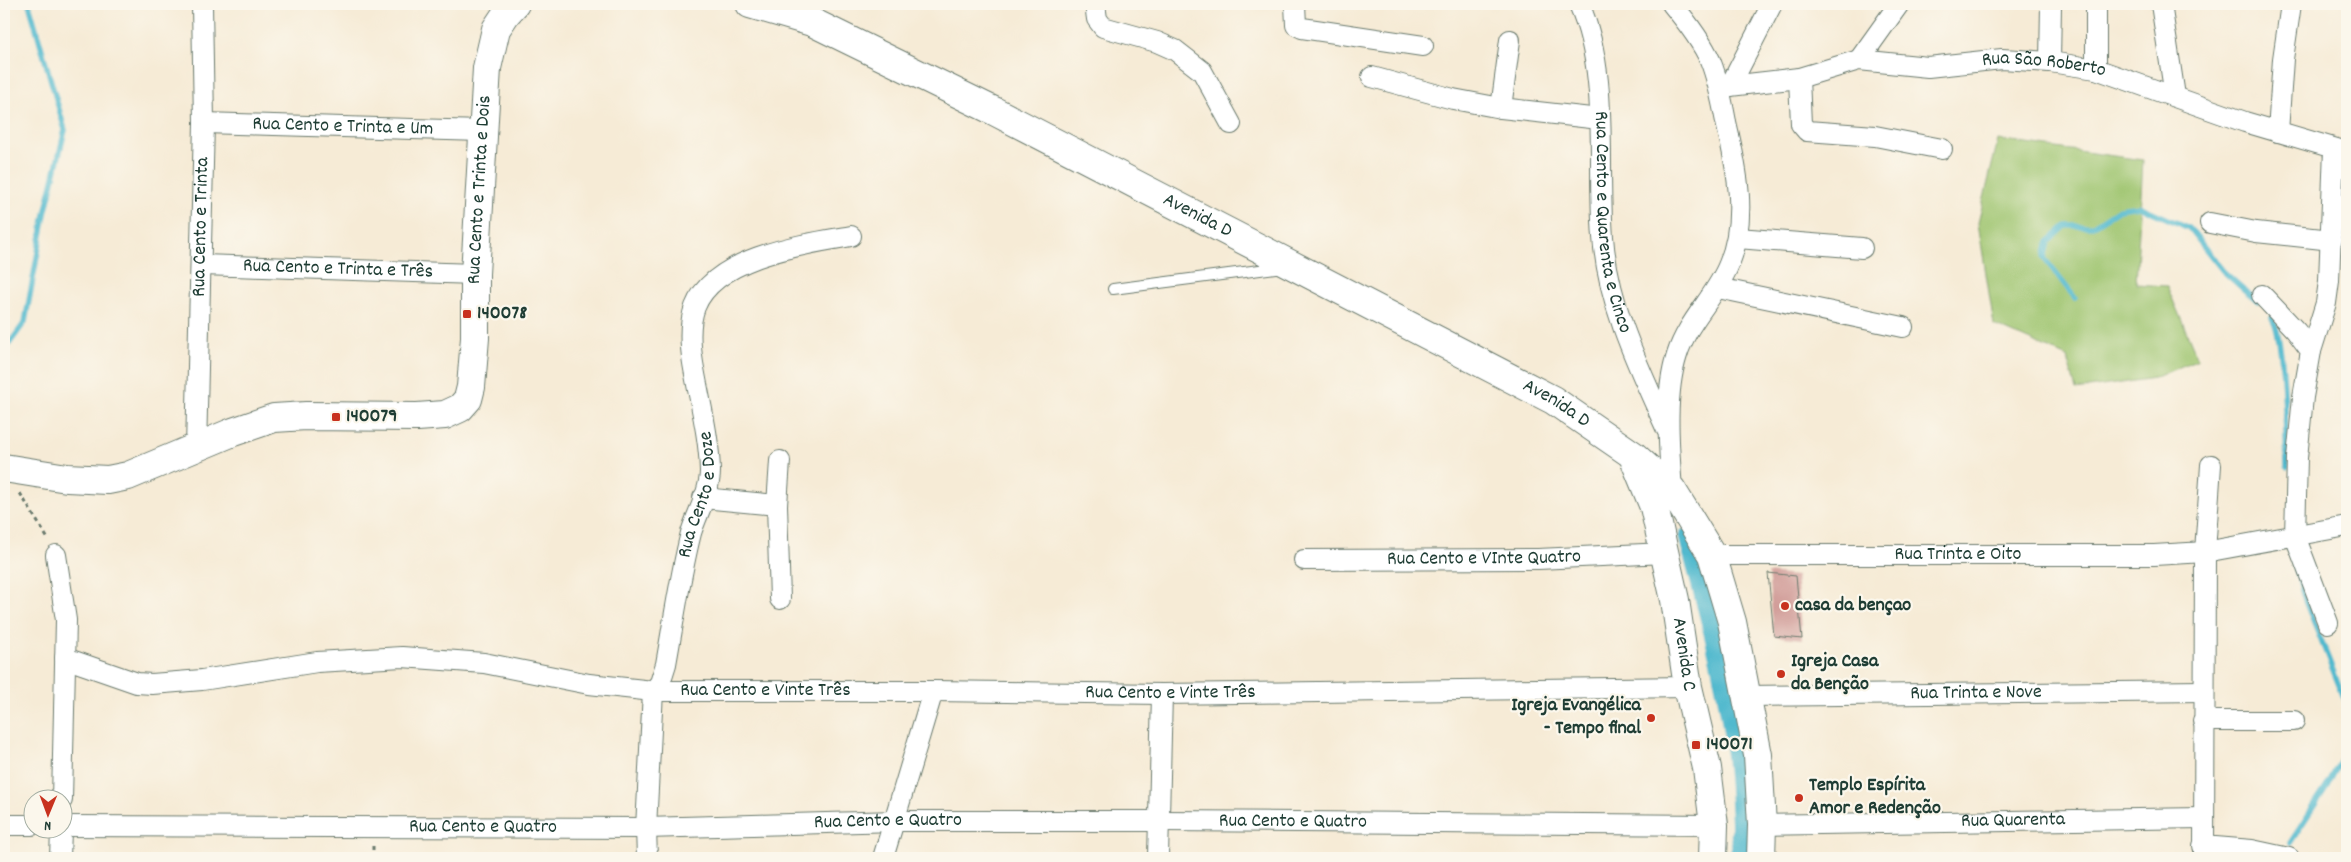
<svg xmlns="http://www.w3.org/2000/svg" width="2351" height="862" viewBox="0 0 2351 862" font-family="Dekko,sans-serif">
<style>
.green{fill:#9fc570;stroke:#5f8152}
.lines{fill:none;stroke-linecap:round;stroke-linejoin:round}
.stream{stroke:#51b9ce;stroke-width:5.5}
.canal{stroke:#51b9ce;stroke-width:19}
.building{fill:#d19d99}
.lane-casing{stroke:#6a7a6d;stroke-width:12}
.street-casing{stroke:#6a7a6d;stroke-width:22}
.secondary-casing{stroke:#6a7a6d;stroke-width:30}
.path{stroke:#6a7a6d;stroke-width:3;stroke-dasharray:4 4;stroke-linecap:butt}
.lane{stroke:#fff;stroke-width:10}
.street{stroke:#fff;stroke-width:20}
.secondary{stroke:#fff;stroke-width:28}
.poi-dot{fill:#c8321e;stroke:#fbf7ec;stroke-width:2}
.labels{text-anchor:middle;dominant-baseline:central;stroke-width:4.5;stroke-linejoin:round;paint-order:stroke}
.street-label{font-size:20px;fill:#1f3d34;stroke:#fbf7ec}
.poi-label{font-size:20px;font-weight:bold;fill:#1f3d34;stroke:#fbf7ec;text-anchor:start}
</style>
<rect width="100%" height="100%" fill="#fbf7ec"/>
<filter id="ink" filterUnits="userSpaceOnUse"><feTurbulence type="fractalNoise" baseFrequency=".02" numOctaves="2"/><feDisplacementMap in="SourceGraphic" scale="10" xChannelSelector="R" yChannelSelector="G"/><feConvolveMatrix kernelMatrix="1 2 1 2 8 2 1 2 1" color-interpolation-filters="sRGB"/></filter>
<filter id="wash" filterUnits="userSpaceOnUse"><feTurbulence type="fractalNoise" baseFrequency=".0096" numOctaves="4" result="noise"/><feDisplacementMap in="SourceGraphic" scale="20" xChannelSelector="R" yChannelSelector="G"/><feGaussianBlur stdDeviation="1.12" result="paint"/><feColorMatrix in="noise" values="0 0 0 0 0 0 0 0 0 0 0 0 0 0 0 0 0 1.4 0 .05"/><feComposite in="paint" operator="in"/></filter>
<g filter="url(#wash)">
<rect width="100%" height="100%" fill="#f6ebd6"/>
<path class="green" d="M1998,140L2143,160L2136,284L2167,286L2198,359L2154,378L2076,390L2067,357L1994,325L1978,223Z"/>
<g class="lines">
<path class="stream" d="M2075,298L2044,258L2048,242L2066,226H2093L2119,209L2139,206L2150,211L2189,228L2223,271L2258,302
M2272,318C2285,335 2286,440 2287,467
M4,351L25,322L45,214L65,130L29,4
M2294,562L2306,603L2347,705
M2290,843L2327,786L2347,749"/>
<path class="canal" d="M1688,537C1710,618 1732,699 1738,782C1740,808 1742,833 1739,858"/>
</g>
<g id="blocks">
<path class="building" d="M1768,573L1796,576L1802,639L1774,636Z"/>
</g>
</g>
<g filter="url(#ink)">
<use href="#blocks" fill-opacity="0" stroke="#6a7a6d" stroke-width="1"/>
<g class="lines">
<g class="lane-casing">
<path id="lane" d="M1113,289L1283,267"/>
</g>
<g class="street-casing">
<g id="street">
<path d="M1095,4L1097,19L1103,27L1157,42L1175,50L1202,71L1231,124"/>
<path d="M1295,4L1296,25L1302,28L1423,46"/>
<path id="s1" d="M1579,4C1610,74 1597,161 1603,237C1608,305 1639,368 1667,430"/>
<path d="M2161,4L2175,96"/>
<path d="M1859,60L1899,4"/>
<path d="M2050,62L2051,4"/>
<path d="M2096,69V4"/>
<path d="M1372,77L1453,99L1501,108L1600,119"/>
<path d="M1799,78L1801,124L1807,131L1875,136L1942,149"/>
<path id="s2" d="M1730,86L1799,78L1859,60L1928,67L2002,59L2050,62L2096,69L2245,122L2347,152"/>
<path d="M1721,88L1730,86L1772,4"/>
<path d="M1501,108L1510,40"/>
<path id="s3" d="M204,123L482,131"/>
<path d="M2278,132L2283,59L2291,4"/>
<path d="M2210,223L2256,232L2332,240"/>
<path d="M1738,238L1862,248"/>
<path id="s4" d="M202,265L475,274"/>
<path d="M1718,288L1903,327"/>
<path d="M2262,295L2296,331L2311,351L2303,397L2297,458L2295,536L2328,623"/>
<path d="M2311,351L2326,303L2329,281L2334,149"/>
<path id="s5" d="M196,449L204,123L202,4"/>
<path d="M1672,490C1669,448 1664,395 1677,355C1688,320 1716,297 1729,264C1748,217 1737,169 1726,122C1722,101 1718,80 1710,60C1701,40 1686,21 1672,4"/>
<path d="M703,498L777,505"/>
<path d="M56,555L66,620L62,800"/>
<path id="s6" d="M1712,555H2154L2205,552L2347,526"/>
<path id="s7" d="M1304,560L1538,559L1665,553"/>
<path d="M780,599L777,505L780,461"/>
<path id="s8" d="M65,658L137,683L152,684L202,680L317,662L402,657L484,663L589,684L653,691H933L1162,694L1688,687"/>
<path id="s9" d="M1748,696L2204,691"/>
<path d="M2203,721H2294"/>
<path d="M4,825H32"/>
<path id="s10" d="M1762,825L2203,818"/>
<path id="s11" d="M62,826L646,828L896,821H1159L1714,825"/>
<path d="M2203,846L2252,850L2289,858"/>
<path d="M60,858L61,830"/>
<path id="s12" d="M647,858L646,828L653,691L660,683L666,664C674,620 680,576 691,533C697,513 710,492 710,471C709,434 699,399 693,363C690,345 689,323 695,307C715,256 805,244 851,236"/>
<path d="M883,858L933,691"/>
<path d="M1158,858L1162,694"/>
<path d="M2204,858L2205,552L2211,465"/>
</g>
</g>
<g class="secondary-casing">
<g id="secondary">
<path id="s13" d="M750,4L812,22L994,111L1553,400L1633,455L1672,490L1712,555L1732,622L1758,755L1762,825L1761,858"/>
<path id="s14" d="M1635,461L1654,507L1675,600L1688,687L1707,768L1714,825L1713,858"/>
<path id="s15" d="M4,468L67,478L108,480L128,476L233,432L274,418L306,416L417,417L445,415L460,408L468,399L471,387L475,338V274L487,68L496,29L506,14L515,4"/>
</g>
</g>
<path class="path" d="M20,493L48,539
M373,858V844"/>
<use href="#lane" class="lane"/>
<use href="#street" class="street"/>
<use href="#secondary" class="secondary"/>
</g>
</g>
<g class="poi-dot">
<rect x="462" y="309" width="10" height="10" rx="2.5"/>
<rect x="331" y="412" width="10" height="10" rx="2.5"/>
<circle cx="1785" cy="606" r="5"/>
<circle cx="1781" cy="674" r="5"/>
<circle cx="1651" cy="718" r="5"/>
<rect x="1691" y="740" width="10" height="10" rx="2.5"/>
<circle cx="1799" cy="798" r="5"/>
</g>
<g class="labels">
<g class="street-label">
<text stroke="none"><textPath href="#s2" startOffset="318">Rua São Roberto</textPath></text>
<text stroke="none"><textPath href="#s3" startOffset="139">Rua Cento e Trinta e Um</textPath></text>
<text stroke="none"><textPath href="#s15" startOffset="692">Rua Cento e Trinta e Dois</textPath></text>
<text stroke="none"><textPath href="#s13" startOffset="496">Avenida D</textPath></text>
<text stroke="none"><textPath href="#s1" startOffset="222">Rua Cento e Quarenta e Cinco</textPath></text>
<text stroke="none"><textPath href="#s5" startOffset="222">Rua Cento e Trinta</textPath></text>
<text stroke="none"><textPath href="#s4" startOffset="136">Rua Cento e Trinta e Três</textPath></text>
<text stroke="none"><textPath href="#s13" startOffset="901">Avenida D</textPath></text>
<text stroke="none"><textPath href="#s12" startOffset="371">Rua Cento e Doze</textPath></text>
<text stroke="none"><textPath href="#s6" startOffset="246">Rua Trinta e Oito</textPath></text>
<text stroke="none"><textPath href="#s7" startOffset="180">Rua Cento e VInte Quatro</textPath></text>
<text stroke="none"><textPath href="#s14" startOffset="200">Avenida C</textPath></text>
<text stroke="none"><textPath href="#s8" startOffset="709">Rua Cento e Vinte Três</textPath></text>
<text stroke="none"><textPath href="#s8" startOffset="1114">Rua Cento e Vinte Três</textPath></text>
<text stroke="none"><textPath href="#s9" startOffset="228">Rua Trinta e Nove</textPath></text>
<text stroke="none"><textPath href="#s10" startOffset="251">Rua Quarenta</textPath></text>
<text stroke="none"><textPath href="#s11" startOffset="1231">Rua Cento e Quatro</textPath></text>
<text stroke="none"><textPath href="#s11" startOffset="826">Rua Cento e Quatro</textPath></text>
<text stroke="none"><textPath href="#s11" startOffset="421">Rua Cento e Quatro</textPath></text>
</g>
<g class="poi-label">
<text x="477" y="314">140078</text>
<text x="346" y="417">140079</text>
<text x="1795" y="606">casa da bençao</text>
<text x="1791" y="662">Igreja Casa<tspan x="1791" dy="23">da Benção</tspan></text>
<text x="1641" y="706" text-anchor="end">Igreja Evangélica<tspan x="1641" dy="23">- Tempo final</tspan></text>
<text x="1706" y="745">140071</text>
<text x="1809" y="786">Templo Espírita<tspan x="1809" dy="23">Amor e Redenção</tspan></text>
</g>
</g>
<rect width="2351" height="862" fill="none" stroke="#fbf7ec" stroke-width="20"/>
<g transform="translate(48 814) rotate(181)"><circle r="24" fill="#fbf7ec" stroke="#a3ada2"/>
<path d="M0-4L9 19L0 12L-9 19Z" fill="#c8321e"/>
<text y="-8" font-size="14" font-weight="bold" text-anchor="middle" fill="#1f3d34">N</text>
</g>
</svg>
